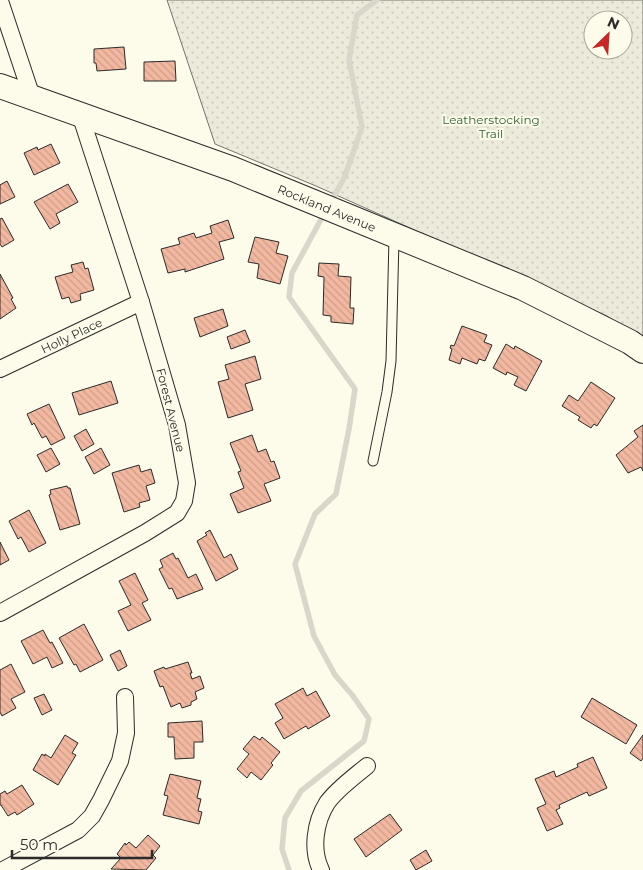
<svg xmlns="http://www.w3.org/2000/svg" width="643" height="870" viewBox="0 0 643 870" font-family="Montserrat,sans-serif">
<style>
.park{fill:url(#park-dots);stroke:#74746e;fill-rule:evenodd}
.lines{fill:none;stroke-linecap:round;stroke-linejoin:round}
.stream{stroke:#d8d7c9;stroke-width:5.5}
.building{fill:url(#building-back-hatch);stroke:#2b2b2b}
.lane-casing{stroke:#2b2b2b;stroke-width:11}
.street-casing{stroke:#2b2b2b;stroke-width:18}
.secondary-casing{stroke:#2b2b2b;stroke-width:26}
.lane{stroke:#fdfbea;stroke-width:9}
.street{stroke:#fdfbea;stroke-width:16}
.secondary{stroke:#fdfbea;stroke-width:24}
.labels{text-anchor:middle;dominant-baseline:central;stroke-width:4;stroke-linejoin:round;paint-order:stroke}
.park-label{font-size:12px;fill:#34623c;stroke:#fdfbea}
.street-label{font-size:12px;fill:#2b2b2b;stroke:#fdfbea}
</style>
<defs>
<pattern id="park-dots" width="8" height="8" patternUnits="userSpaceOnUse" patternTransform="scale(1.25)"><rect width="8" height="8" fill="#ecebdb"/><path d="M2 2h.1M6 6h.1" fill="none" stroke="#cbcabc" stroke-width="1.8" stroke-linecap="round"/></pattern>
<pattern id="building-back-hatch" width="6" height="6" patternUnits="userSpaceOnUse" patternTransform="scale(1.25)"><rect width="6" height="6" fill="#f2b8a0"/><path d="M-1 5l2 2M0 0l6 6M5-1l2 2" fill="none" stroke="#d09e8a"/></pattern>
</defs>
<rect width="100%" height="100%" fill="#fdfbea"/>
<path class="park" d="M167,0H643V340L607,316L316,186L215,144ZM593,20H623V50H593Z"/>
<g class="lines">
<path class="stream" d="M330,204L345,176L362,127L349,60L357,15L377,0
M289,870L282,849L285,818L301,791L364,741L369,719L353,696L335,675L314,636L295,564L315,514L336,494L349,429L355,389L289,297L292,273L325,212"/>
</g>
<path class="building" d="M124,47L126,69L97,71L96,63H94V49Z
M175,61L176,81H144V62Z
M51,144L60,163L34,175L24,153L37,147L38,150Z
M7,181L15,197L0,204V185Z
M68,184L78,202L56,214L60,223L50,229L34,202Z
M2,218L14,240L2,247L0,244V219Z
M228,220L234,238L219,242L224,259L185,272V269L168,273L161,249L180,244L178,238L194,233L196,238L212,233L210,226Z
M255,237L279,242L276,253L288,256L280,284L257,278L259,264L248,262Z
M83,262L85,269L88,268L94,290L80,294L81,300L71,303L69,297L62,299L55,277L73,272L71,265Z
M319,263L339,264L338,276L351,277L350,308H354L353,324L331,322V316L323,315L324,277L318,276Z
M0,274L13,298L11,299L16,308L0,319Z
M223,309L228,326L200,337L194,318Z
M462,326L487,335L484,342L492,345L485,361L479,359L477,364L462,358L460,364L449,360L452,349L450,348L451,345L454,346Z
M245,330L250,342L231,349L227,337Z
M506,344L514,349L515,346L542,361L526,391L514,385L518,377L507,372L506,375L493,368Z
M255,356L261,379L245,384L253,410L228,418L218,382L229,379L225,365Z
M111,381L118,403L79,415L72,393Z
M591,382L615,398L597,426L594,424L591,428L578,420L580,417L562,406L569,395L578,401Z
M49,404L65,438L51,445L46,436L42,438L34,423L32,425L27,414Z
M643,425V471L641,467L628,473L616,455L638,437L634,431Z
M86,429L94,444L82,451L74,436Z
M252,435L258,452L266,449L271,462L274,461L280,478L264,484L271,501L238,513L230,494L244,488L238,472L241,471L230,443Z
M51,448L60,464L46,472L37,455Z
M101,448L110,465L94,474L85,457Z
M139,465L141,472L151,469L155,483L146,486L150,500L139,503L140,507L124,512L112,473Z
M67,486L68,488H70L80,524L60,530L49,495L51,494L50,490Z
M29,510L46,543L29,552L21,537L18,539L9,521Z
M210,530L224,558L231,554L238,569L216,581L197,541L207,535L205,533Z
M0,542L9,560L0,565Z
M173,553L176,559L178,558L188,578L196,574L203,589L177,599L172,588L169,589L159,569L163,567L160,560Z
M135,573L148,600L142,603L151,620L128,631L118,611L131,605L119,581Z
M84,624L103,660L80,672L76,664L74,665L59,638Z
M43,630L50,643L52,642L63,663L52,668L47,657L33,664L21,641Z
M120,650L127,666L118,671L110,655Z
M188,662L192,673H190L192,679L200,676L204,688L195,692L197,699L191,702V705L182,708L180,703L171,707L163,686L160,687L154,671L164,667L165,669Z
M11,664L25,692L11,699L16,708L2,716L0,712V670Z
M303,688L307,696L316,691L330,716L308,729L306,726L284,739L275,723L283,718L275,704Z
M44,694L52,710L42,715L34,698Z
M592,698L637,725L626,744L581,717Z
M202,721L203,742H194V758L175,759L174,737H168V723Z
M65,735L78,743L72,753L76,755L58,785L33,770L42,754L45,756V754L51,758Z
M643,735V758L641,761L630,753Z
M254,736L260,740L262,737L280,752L271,763L273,765L261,780L251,772L247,778L237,769L249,754L243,749Z
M593,757L607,788L589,796L587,792L559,805L560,808L556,810L563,824L547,831L537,808L546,804L535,779L554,771L556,777L578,767L577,764Z
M170,774L201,781L197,798L201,799L198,811L202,812L199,824L163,815L168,796L164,795Z
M22,785L34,804L17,815L15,812L8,816L1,805H0V794L5,791L7,794Z
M390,814L402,830L366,857L354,839Z
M148,835L160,846L153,855L156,858L146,870L111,869L121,858L117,854L125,843L126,845L129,842L136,848Z
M426,850L432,861L416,870L410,860Z"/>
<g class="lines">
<g class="lane-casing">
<path id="lane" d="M373,461L387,392L391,361L394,238"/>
</g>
<g class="street-casing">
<g id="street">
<path d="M0,1L32,97"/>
<path id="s1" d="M0,369L141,302"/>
<path d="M0,613L145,533L177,513L184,501L187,483L177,425L141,302L80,114"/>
<path d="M3,870L78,830L92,816L101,800L120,761L126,733L125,697"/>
<path d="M321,870C311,850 315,822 327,803C337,789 354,777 367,766"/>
</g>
</g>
<g class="secondary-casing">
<g id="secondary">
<path id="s2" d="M0,86L233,169L523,288L630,342L643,351"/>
</g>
</g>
<use href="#lane" class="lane"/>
<use href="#street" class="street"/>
<use href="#secondary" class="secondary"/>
</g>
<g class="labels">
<g class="park-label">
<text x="491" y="119">Leatherstocking<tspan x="491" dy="14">Trail</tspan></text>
</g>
<g class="street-label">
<text stroke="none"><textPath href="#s2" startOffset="349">Rockland Avenue</textPath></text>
<text stroke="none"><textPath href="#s1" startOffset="79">Holly Place</textPath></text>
<text transform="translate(171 410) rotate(76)">Forest Avenue</text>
</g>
</g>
<g transform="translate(608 35) rotate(25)"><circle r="24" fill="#fdfbea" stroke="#a9a89e"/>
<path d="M0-4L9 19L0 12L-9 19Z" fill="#c62828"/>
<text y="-8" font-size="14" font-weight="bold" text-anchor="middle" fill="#2b2b2b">N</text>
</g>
<path d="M12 850v8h140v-8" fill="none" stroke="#2b2b2b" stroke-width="2.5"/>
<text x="20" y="850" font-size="15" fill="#2b2b2b" stroke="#fdfbea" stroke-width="4" paint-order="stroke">50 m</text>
</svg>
